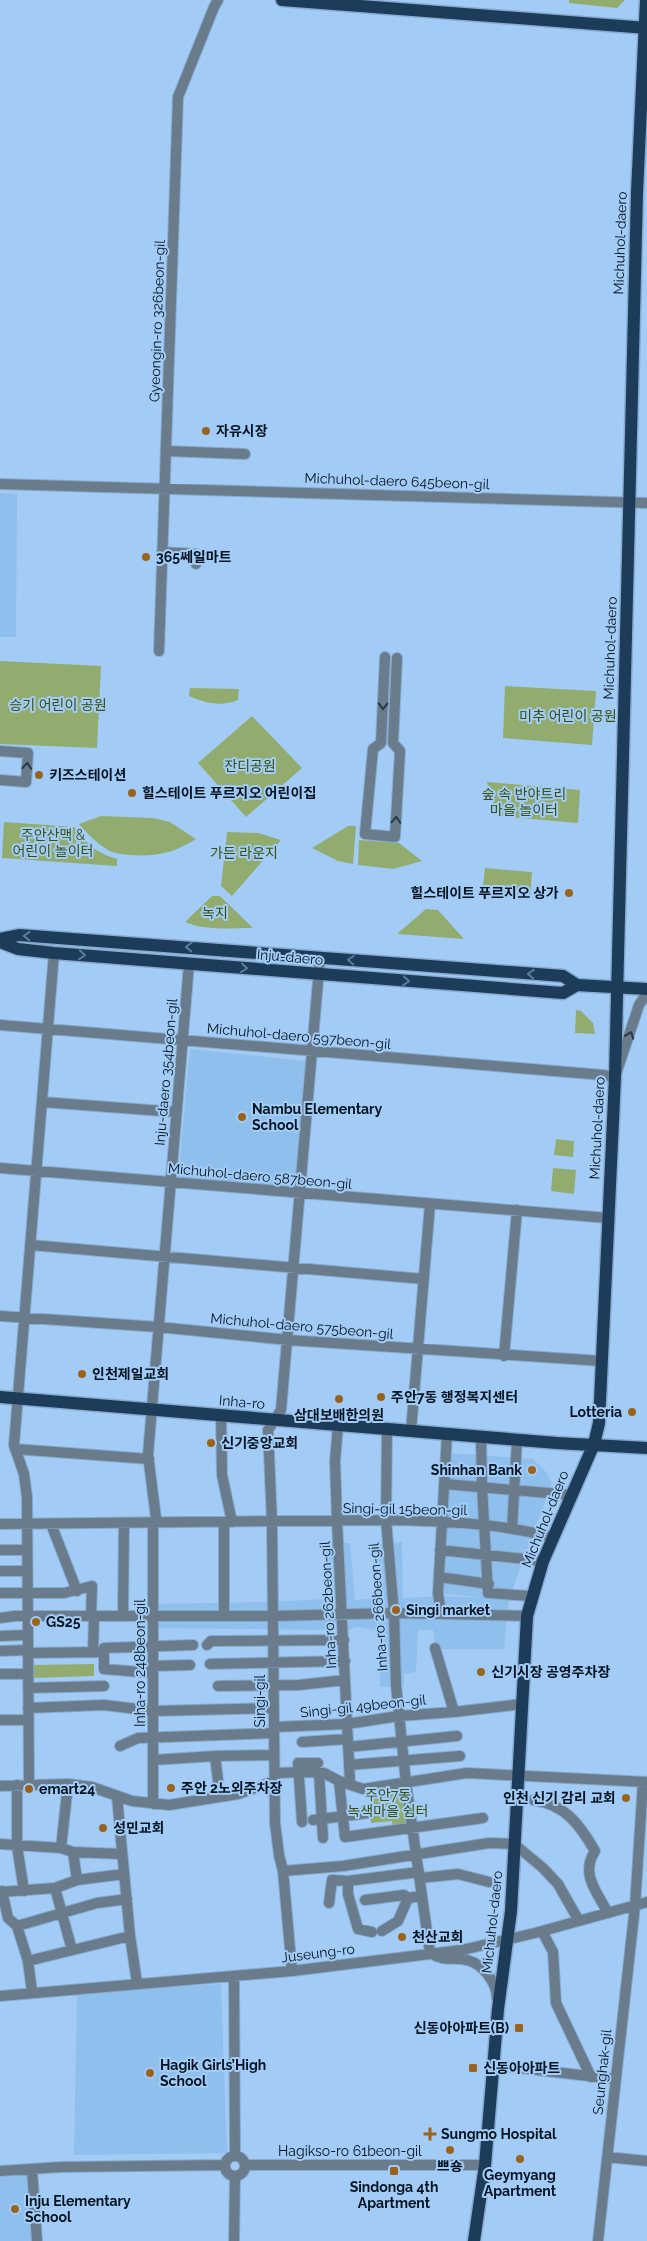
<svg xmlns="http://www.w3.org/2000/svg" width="647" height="2241" viewBox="0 0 647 2241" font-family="Raleway,'Noto Sans KR',sans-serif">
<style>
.built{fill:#8fbfec}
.green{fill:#92ac70}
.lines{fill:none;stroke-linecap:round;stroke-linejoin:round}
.minor-casing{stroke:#86abcf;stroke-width:12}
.major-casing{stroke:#86abcf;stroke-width:15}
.minor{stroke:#6a7b8c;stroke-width:10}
.major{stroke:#1d3c59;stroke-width:12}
.oneway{stroke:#283847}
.oneway2{stroke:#597d9f}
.poi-dot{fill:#99631c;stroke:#a2ccf5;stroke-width:2}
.labels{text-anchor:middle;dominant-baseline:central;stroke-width:4;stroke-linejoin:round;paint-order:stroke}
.street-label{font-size:14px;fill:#051422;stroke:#a2ccf5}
.poi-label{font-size:14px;font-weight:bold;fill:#051422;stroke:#a2ccf5;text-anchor:start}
.park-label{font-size:14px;fill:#384f0f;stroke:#a2ccf5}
</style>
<rect width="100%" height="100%" fill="#a2ccf5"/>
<path class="built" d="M0,493L17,494L16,637H0Z
M190,1049L306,1061L295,1188L178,1179Z
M449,1453L533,1459L546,1472L552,1483L509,1599L504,1649H436L433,1630H418L416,1672L404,1674V1686L380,1687L379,1631L357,1627L341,1632L337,1630L152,1628L153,1604L268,1602L327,1599L325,1542L350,1543L355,1600L380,1598L376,1544L402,1542L403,1598L442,1596L486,1598L438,1593Z
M221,1984L227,2153L74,2155L77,1993Z
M29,2175L32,2241H0V2177Z"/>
<path class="green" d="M569,0H625L617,8L569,3Z
M0,661L101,666L97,748L0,744Z
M505,686L596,691L592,745L503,738Z
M190,688L239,689L238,700C221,707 205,703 189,696Z
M252,716L302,768L246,817L198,763Z
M487,782L580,790L578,823L497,816Z
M101,816L153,818L170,822L196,839C174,853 156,857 130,855C123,854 114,854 108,850C96,843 88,834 79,824Z
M4,822L74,827C87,844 96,853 117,859V866L2,858Z
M348,826H356L353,864L338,861L312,848Z
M227,832L258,833L281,840L232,896L221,886Z
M359,840L399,843L422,861L393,869L358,865Z
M485,868L532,872L530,899L482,895Z
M212,896H220L253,928C231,928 206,931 185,922Z
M426,909L438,910L464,939L397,934Z
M576,1010L581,1011L593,1023L595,1034L575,1033Z
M556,1139L574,1141L573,1157L554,1155Z
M553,1168L576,1170L574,1194L551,1191Z
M94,1664V1676L30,1678V1665Z
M406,1783L411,1833H394L392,1821L371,1823L369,1789Z"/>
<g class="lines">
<g class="minor-casing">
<path id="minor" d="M166,451L245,454
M0,484L647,503
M162,552L196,554V564
M159,651L178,97L214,7L218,0
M385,657L381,743L373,749L365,834L395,837L400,751L393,743L397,658
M0,751L28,753L26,782L0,780
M0,1025L603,1075L615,1077L639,1005L645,996H647
M42,1102L176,1112
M0,1168L608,1218
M31,1245L424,1279
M0,1316L158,1327L288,1340L602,1361
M504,1356L517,1210
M221,1415L222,1475L232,1522
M338,1426L335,1461L337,1521L350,1783
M387,1430L386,1520L394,1613L396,1685L406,1783L430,1953C445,1962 452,1957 467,1960C483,1964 497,1983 497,1998
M411,1431L430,1204
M481,1437L482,1487L488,1593L531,1596
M15,1449L149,1459
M445,1484L571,1495
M224,1522V1616
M153,1523V1804
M155,1523L156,1518L148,1455L189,964
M0,1524L386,1520C442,1521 498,1523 552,1537
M51,1524L77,1591
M512,1529L517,1440
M0,1550H26
M440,1550L543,1561
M0,1571H26
M439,1577L489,1584
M0,1593H64L92,1586L91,1616
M441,1614L438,1593L447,1434
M123,1615L124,1523
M0,1618L15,1616H273L394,1613L527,1616
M0,1636L27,1635
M207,1645L211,1641L344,1640
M435,1648L454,1712
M0,1651L27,1650
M93,1652L94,1616
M104,1652V1648L193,1645
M27,1653L104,1652V1669L153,1673
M210,1664L345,1661
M153,1666L190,1665
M0,1674H27
M218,1686L299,1685L345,1680
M28,1688L104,1686
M28,1708L104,1705L154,1711L274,1708
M0,1720H28
M274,1727L347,1724L399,1716L454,1712L522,1704
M302,1742L348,1739
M120,1746L138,1738L274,1733
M348,1747L457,1736
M215,1756L220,1797
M153,1760L215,1756L274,1755
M349,1765L460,1756
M275,1773L307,1772L324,1773L339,1781L363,1789L467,1773L647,1782
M319,1773L323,1838
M339,1781L345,1837L483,1818
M29,1783L27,1497L24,1474L14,1445L54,953
M17,1785V1846L24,1891
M0,1786L68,1784L92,1787L132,1801L169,1805L238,1794L275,1781
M117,1797L130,1936L137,1983
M533,1800C565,1804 580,1825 595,1851C580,1874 597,1892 608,1913
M313,1820L368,1813
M302,1822L298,1763H318
M0,1844L61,1848L73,1852L121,1854
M61,1848L68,1784
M73,1852L77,1880
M283,1871L343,1866L489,1843L514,1844L543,1868L558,1884L579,1921
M420,1878L458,1874L489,1882
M348,1881V1894L358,1929L372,1932
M55,1888L72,1950
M2,1891L8,1918L17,1926L28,1961L32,1992
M0,1892L55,1888L77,1880L124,1874
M365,1900L404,1895L408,1898
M329,1903L332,1880L348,1881L419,1872
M17,1926L97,1903L127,1899
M382,1931L398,1921L408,1898L422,1896
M542,1931L553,1952L556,2003L591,2077
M28,1961L130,1936
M292,1971L283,1871L279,1855L275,1823L272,1522L268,1430L281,1410L320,958
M234,1976L235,2155
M0,1996L292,1971L462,1950L535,1933L647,1902
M493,2065L615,2079
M225 2166a10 10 0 1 1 20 0a10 10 0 1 1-20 0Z
M607,2157L647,2161
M245,2165H485
M32,2169L37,2241
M0,2171L61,2167L225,2165
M234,2241L235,2176
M598,2241L635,1906L643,1782"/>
</g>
<g class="major-casing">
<path id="major" d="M282,0L647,28
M0,939L19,935L563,976L577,985L647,989
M0,942L18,949L54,953L563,993L577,985
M0,1397L557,1443L647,1448
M474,2241L485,2165L498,2009L511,1911L527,1616L543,1561L594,1444L599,1423L615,1077L637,193L646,0"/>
</g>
<use href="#minor" class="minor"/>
<use href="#major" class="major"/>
</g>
<defs><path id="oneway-chevron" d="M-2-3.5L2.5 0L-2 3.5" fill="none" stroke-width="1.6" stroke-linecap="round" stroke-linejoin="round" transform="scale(1.25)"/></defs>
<g class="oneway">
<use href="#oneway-chevron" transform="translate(383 706) rotate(92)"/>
<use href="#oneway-chevron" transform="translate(27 766) rotate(-86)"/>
<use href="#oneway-chevron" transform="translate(396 820) rotate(-87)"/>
<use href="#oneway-chevron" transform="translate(630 1035) rotate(-70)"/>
</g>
<g class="oneway2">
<use href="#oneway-chevron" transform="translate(27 936) rotate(-178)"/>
<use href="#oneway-chevron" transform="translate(189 947) rotate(-178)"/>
<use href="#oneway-chevron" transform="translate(82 955) rotate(5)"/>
<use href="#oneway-chevron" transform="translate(351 960) rotate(-176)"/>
<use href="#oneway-chevron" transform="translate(244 968) rotate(5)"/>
<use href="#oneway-chevron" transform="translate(531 974) rotate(-176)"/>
<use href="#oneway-chevron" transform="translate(406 981) rotate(5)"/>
</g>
<g class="poi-dot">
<circle cx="206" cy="431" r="5"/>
<circle cx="146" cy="557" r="5"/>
<circle cx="39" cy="775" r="5"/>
<circle cx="132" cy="793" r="5"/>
<circle cx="569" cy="893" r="5"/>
<circle cx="242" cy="1117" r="5"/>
<circle cx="82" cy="1374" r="5"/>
<circle cx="381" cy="1397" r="5"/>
<circle cx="339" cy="1399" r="5"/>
<circle cx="632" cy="1412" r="5"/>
<circle cx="211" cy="1443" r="5"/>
<circle cx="532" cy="1470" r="5"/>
<circle cx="396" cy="1610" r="5"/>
<circle cx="36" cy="1622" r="5"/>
<circle cx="481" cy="1672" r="5"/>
<circle cx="171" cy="1788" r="5"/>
<circle cx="29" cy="1789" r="5"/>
<circle cx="626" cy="1798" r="5"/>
<circle cx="103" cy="1828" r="5"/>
<circle cx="402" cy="1937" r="5"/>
<rect x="514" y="2023" width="10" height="10" rx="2.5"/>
<rect x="468" y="2063" width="10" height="10" rx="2.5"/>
<circle cx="150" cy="2073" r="5"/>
<path d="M427.5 2126.5h5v5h5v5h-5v5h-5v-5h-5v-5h5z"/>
<circle cx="450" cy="2150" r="5"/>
<circle cx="520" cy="2159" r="5"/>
<rect x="389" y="2166" width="10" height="10" rx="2.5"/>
<circle cx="15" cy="2209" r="5"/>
</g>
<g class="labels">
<g class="street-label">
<text transform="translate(620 243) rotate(-88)">Michuhol-daero</text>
<text transform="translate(157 321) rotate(-88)">Gyeongin-ro 326beon-gil</text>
<text transform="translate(397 481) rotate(2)">Michuhol-daero 645beon-gil</text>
<text transform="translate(610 648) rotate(-88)">Michuhol-daero</text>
<text transform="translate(290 957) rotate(5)">Inju-daero</text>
<text transform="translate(299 1036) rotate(5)">Michuhol-daero 597beon-gil</text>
<text transform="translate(166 1072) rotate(-85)">Inju-daero 354beon-gil</text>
<text transform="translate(597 1128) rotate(-87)">Michuhol-daero</text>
<text transform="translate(260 1176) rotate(5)">Michuhol-daero 587beon-gil</text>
<text transform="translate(302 1326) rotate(5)">Michuhol-daero 575beon-gil</text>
<text transform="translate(242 1402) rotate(5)">Inha-ro</text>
<text transform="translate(405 1509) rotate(1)">Singi-gil 15beon-gil</text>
<text transform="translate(545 1519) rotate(-68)">Michuhol-daero</text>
<text transform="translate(328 1605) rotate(-93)">Inha-ro 262beon-gil</text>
<text transform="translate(378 1607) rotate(-94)">Inha-ro 266beon-gil</text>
<text transform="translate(140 1663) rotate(-90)">Inha-ro 248beon-gil</text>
<text transform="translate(260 1701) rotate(-90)">Singi-gil</text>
<text transform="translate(363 1706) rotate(-6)">Singi-gil 49beon-gil</text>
<text transform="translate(492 1922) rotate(-84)">Michuhol-daero</text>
<text transform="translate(318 1953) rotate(-7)">Juseung-ro</text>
<text transform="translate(602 2072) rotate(-84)">Seunghak-gil</text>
<text x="350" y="2151">Hagikso-ro 61beon-gil</text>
</g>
<g class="poi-label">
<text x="216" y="431">자유시장</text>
<text x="156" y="557">365쎄일마트</text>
<text x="49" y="775">키즈스테이션</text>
<text x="142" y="793">힐스테이트 푸르지오 어린이집</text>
<text x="559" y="893" text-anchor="end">힐스테이트 푸르지오 상가</text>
<text x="252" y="1109">Nambu Elementary<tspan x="252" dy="16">School</tspan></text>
<text x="92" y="1374">인천제일교회</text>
<text x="391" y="1397">주안7동 행정복지센터</text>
<text x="622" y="1412" text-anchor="end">Lotteria</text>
<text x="339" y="1415" text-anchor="middle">삼대보배한의원</text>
<text x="221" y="1443">신기중앙교회</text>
<text x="522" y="1470" text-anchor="end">Shinhan Bank</text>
<text x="406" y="1610">Singi market</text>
<text x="46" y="1622">GS25</text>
<text x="491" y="1672">신기시장 공영주차장</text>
<text x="181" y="1788">주안 2노외주차장</text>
<text x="39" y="1789">emart24</text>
<text x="616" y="1798" text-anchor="end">인천 신기 감리 교회</text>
<text x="113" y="1828">성민교회</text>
<text x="412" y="1937">천산교회</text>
<text x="509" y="2028" text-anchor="end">신동아아파트(B)</text>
<text x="160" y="2065">Hagik Girls’High<tspan x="160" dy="16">School</tspan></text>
<text x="483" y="2068">신동아아파트</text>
<text x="441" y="2134">Sungmo Hospital</text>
<text x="450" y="2166" text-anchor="middle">쁘숑</text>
<text x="520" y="2175" text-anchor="middle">Geymyang<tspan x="520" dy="16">Apartment</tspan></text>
<text x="394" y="2187" text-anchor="middle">Sindonga 4th<tspan x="394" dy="16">Apartment</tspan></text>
<text x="25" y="2201">Inju Elementary<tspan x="25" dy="16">School</tspan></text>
</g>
<g class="park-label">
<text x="58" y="705">승기 어린이 공원</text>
<text x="568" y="716">미추 어린이 공원</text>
<text x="250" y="766">잔디공원</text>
<text x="524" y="794">숲 속 반야트리<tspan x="524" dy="16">마을 놀이터</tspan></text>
<text x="53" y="835">주안산맥 &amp;<tspan x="53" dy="16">어린이 놀이터</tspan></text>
<text x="244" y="853">가든 라운지</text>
<text x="215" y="913">녹지</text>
<text x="388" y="1795">주안7동<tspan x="388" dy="16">녹색마을 쉼터</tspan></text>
</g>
</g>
</svg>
